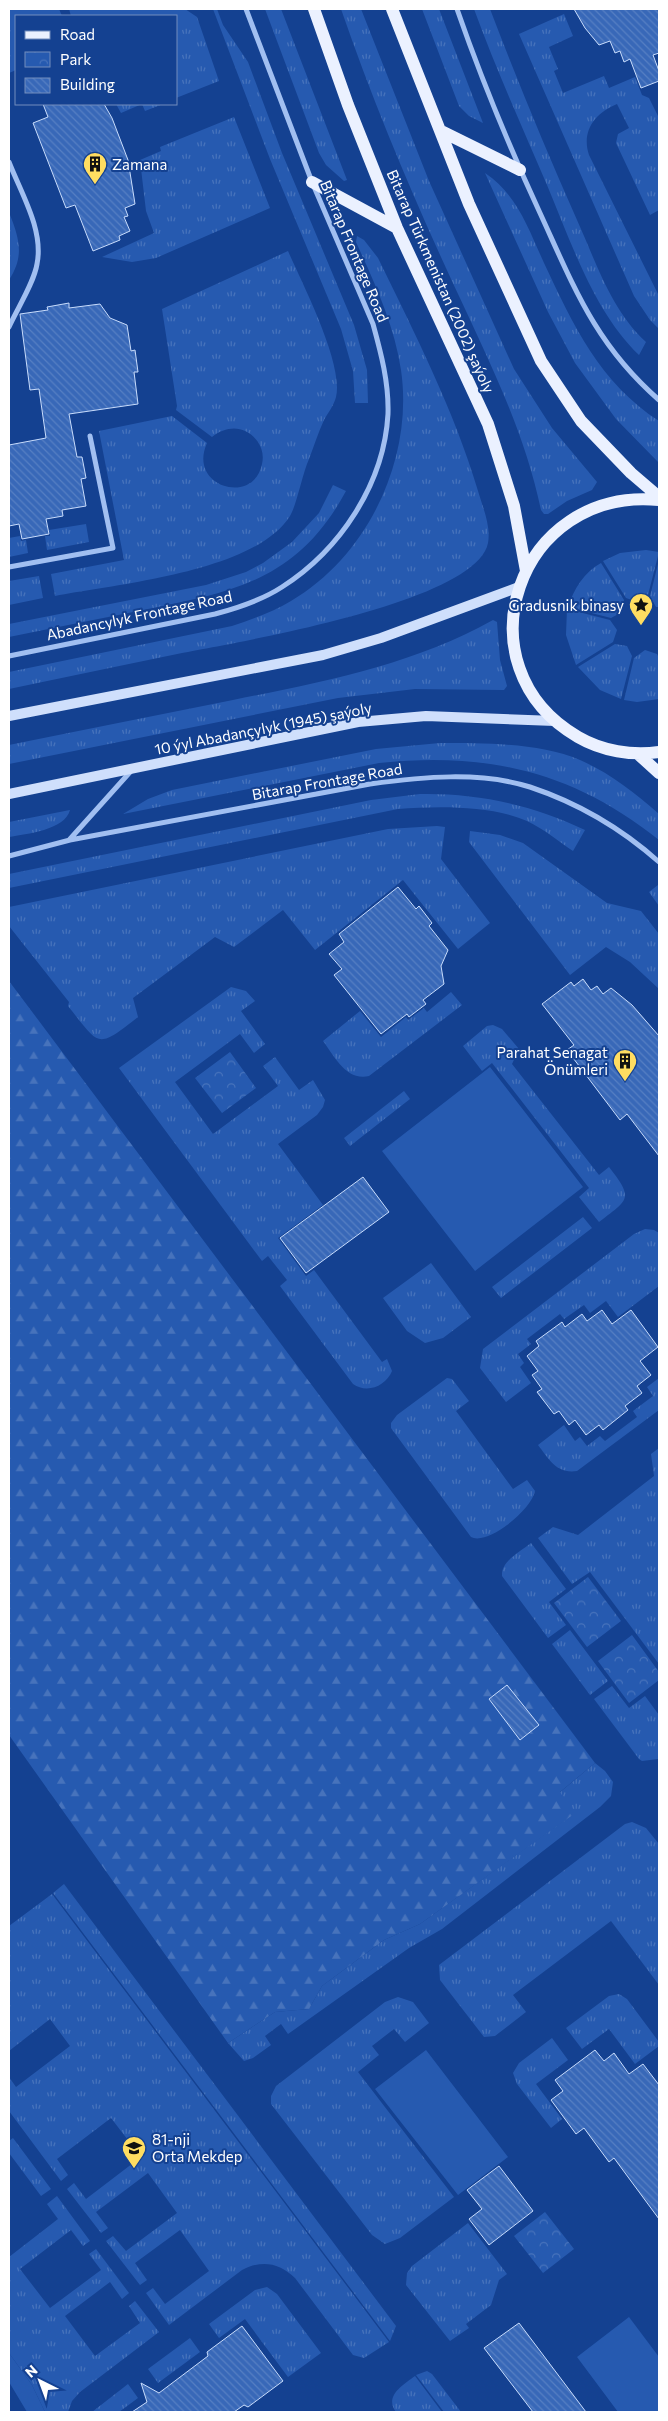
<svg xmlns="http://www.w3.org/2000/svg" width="668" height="2421" viewBox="0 0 668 2421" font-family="Commissioner,sans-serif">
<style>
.grass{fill:url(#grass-tufts)}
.forest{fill:url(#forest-firs)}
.park{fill:url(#park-crowns)}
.garden{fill:#265ab0}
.building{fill:url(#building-back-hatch);stroke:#c8dcfc}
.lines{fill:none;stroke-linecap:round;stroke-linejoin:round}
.street{stroke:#a1bff1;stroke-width:5}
.secondary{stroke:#cfdffc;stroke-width:10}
.primary{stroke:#ebf1ff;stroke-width:12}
.labels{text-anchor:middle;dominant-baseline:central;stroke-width:4;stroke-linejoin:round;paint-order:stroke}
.poi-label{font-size:15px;fill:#fff;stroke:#144191;text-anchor:start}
.street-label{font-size:15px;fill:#fff;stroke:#144191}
</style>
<defs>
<pattern id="grass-tufts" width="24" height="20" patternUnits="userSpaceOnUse" patternTransform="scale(1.25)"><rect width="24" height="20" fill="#265ab0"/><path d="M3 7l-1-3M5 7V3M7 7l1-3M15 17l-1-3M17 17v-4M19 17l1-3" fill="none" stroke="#4773bc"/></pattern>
<pattern id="forest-firs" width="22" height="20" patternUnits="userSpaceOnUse" patternTransform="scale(1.25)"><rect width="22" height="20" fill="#265ab0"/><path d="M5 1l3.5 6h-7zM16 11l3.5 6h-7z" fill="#4773bc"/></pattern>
<pattern id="park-crowns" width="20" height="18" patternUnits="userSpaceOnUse" patternTransform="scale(1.25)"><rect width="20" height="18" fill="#265ab0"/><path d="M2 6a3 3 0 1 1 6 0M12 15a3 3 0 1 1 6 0" fill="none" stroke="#4773bc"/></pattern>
<pattern id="building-back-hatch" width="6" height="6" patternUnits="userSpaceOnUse" patternTransform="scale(1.25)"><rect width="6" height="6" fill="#3868b8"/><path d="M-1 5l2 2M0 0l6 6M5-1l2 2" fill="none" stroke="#567fc3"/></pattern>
</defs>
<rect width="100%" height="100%" fill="#144191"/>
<path class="grass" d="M9,9H59L62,16H16V70L9,73Z
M69,9H185L197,17L219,81L176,98V16H71Z
M213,9H217L223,25L248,62L282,153L354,325L367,370L368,403H355L353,371L341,329L270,159Z
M265,9H281L347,180L344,181L326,165L319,153Z
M341,9H361L429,181L514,369L552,428L597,482L592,490L567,501L548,514H544L541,510C523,424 482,347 446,268C407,183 371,96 341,9Z
M422,9H439L483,123L469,116L459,106Z
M474,9H490C517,80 546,150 577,220C596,262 611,310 646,342L639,355C594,312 571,242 547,185C522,127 496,69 474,9Z
M564,14L573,36L549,47L558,69L554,71L563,93L604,76L609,88L635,77L642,95L649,98L659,118V210L650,215L616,143L618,134L629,128L617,104C595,113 581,131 589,155L659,296V329L650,320L634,296L519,34Z
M116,104H163L145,111L142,104L121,113Z
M234,117L270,208L156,258L132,262L102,257L154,233L146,211L140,160L161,151L160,147Z
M485,173C517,194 529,230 544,263C573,325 600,383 659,421V463L616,419L575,363L548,312Z
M10,215C20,240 24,257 9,280Z
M357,236L364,240L378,258C415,334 454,410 478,491C483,508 491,526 488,543C476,603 237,642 182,653C124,665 66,677 9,689V672L232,626C252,619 273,612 291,601C368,556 414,458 401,370C394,324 375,284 356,242Z
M288,251C302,283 344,364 336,397C334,405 328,413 324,420C318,433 314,446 309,459C302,475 297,504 290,516C255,572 116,584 55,596L51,574L124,560L99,431L172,416L207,443C187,487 254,506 262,464C264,456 262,448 258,442C246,425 227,425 212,437L176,410L177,406L162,309Z
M333,485L346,491C298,580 234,592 143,610C98,619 53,628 9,637V624L206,585L246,572L263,563L292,542L319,513Z
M86,524L89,542L47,550L45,536H50L49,530Z
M20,536L21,541L26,540L28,553L9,557V538Z
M646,550L659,552L648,595L638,602L626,598L603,561L620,553Z
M659,560V607H656L650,596Z
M601,563L624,600L622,612L611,618L568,607C574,589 584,572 601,563Z
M39,576L43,598L9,605V581Z
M567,609L610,620L617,630L613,642L576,665L566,635Z
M493,620L497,622L500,660L507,686L504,690L415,689L338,698L9,764V745C83,730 158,715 233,700C322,682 413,665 493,620Z
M615,644L627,646L632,656L621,699L600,690L578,667Z
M645,650L657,654L659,658V699L637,702L624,700L634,658Z
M440,743C484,743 540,743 580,760C610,773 635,793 659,814V840C572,771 488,752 379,763L123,814L148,799L172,790L376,749Z
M420,794C479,793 532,805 585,830L573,851C558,841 544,829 527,821C491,805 437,806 398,809L9,888V874L371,800Z
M70,810C65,830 26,834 9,837V822Z
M437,826L445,827L441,859L490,923L458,949L403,880L315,950L283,910L234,947L215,937L133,998L138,1017C96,1050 100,1046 68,1006L69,1002L9,926V907L388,829Z
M470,831L500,835L523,843L607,903L641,911L659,934V989L630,962L606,947L570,975L469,842Z
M658,885L659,886V906L649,892Z
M231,987L246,991L255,1001L241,1011L265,1044L254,1053L240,1034L175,1082L213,1134L278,1086L263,1066L275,1057L299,1090L313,1080L325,1100L323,1107L317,1115L278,1144L323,1205L278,1238L306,1276L314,1270L382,1362L387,1359L392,1371C386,1386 367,1394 353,1384L280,1286L287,1280L268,1256L262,1261L119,1068Z
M451,992L462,1005L369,1076C346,1081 335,1057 323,1041L360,1011L381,1037L406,1017L408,1020L424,1008L427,1012Z
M493,1025L502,1029L519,1049L512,1064L599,1175L609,1167C634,1199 629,1199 599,1222L579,1197L589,1188L492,1063L482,1071L463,1046L487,1026Z
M404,1091L410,1099L350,1146L344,1138Z
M583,1217L592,1228L501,1298L492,1287Z
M645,1229L654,1230L659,1233V1286L618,1317L606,1301L590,1313L584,1305L564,1319L560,1314L527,1339L531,1344L518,1354L524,1363L520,1367L531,1383L506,1402L480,1368L483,1349L634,1234Z
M431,1263L471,1317L443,1338L425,1343L407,1331L383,1298Z
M447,1378L452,1379L469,1401L456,1411L513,1489L527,1480L535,1491C532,1509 488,1546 471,1537L391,1428V1423L397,1415Z
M659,1378V1410L577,1471C556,1474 549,1459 538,1445L564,1425L575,1441L580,1437L587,1446L600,1436L605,1441L637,1417L633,1411L653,1396L647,1387Z
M659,1448V1664L590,1572L572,1584L538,1538L553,1527L578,1535L654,1476L651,1454Z
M531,1543L566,1589L549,1602L566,1625L548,1638L502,1576C501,1561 520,1552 531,1543Z
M570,1630L608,1681L590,1695L552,1644Z
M612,1686L629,1708L645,1696L659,1715L658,1759L642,1761L639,1759L594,1699Z
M595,1763L605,1771L613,1782L611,1796L600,1807L442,1929L409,1948L288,2034L281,2024L265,2036L271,2045L253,2058L244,2061L228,2043L275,2012L309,2009L322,1986L384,1940L420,1924L573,1814L559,1793Z
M632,1822L646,1828L659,1844V1985L611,1921L513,1995L526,2012L495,2036L484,2037L440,1980L439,1965L625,1824Z
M64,1884L396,2326L390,2341L53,1893Z
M52,1894L389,2342L364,2358L353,2355L295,2278C279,2262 261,2260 242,2270L169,2325L146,2293L153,2288L165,2304L209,2271L180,2230L135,2263L147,2280L140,2285L106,2241L113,2236L126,2251L177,2213L148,2173L96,2212L108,2228L101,2233L67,2189L74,2183L86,2199L141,2157L111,2118L57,2159L68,2175L61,2181L9,2111V2077L16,2087L70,2046L50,2019L9,2051V1926Z
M619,1994L627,1999L659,2042V2046L635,2064L609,2029L582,2049L566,2028L609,1996Z
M398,1997L413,2002L429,2023L405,2042L394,2029L372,2046L379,2055L358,2072L454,2197L400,2238L385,2244L372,2235L271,2104V2096L276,2086L385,2002Z
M552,2038L568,2060L536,2084L562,2119L551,2128L517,2084L513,2073L519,2063Z
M13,2138L51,2189L41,2196L9,2153V2141Z
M57,2196L90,2241L83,2246L71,2230L20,2269L50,2308L101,2270L89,2254L96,2249L129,2293L122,2299L110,2282L65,2316L95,2356L140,2323L129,2306L135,2301L159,2332L80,2392L72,2401L68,2412H45L32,2385L9,2353V2257L58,2219L47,2204Z
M468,2223L507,2274L499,2280L491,2305L466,2324L469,2328L450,2341L406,2285L407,2273L412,2266Z
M267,2287L277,2294L321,2353L288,2377L245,2319L219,2338L209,2324L255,2290Z
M190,2338L200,2352L158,2383L148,2369Z
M427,2371L432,2374L461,2412H444L416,2375Z
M415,2376L442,2412H396C384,2396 403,2385 415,2376Z
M128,2384L138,2398L119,2412H92Z"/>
<path class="forest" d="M9,981L595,1763L560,1792L574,1814L420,1924L384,1940L322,1986L309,2009L275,2012L228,2043L9,1735Z"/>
<path class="park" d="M230,1052L256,1088L222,1113L195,1078Z
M588,1577L621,1621L587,1647L554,1603Z
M632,1635L659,1672V1680L629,1703L598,1661Z
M545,2212L574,2249L543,2273L514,2236Z"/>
<path class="garden" d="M490,1067L583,1187L475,1271L382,1151Z
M426,2050L508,2157L458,2195L375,2089Z
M629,2317L659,2357V2412H618L577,2357Z
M9,2353L32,2385L45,2412H27L9,2382Z"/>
<path class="building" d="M574,9H659V53L653,55L659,71V81L641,88L630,59L624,62L620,51L615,53L610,41L599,45L585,28Z
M43,104H104L112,118L128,160L135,204L125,208L128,216L124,217L130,231L119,236L120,240L93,251L75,205L66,208L33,123L48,117Z
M69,303V308L100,304L110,318L127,325L131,351L135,350L138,372H134L138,404L69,414L77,457H82L86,478L81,479L86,506L62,510L63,516L46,519L49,534L22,539L19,524L9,526V445L46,438L39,389L30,390L20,314L48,310L47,307Z
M398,887L416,909L419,906L432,923L429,926L448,950L441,966L444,984L423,1000L426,1004L409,1017L407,1014L381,1034L334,975L342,969L329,954L344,942L339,934Z
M583,979L591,990L597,986L603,994L611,988L632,1005L659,1036V1156L627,1114L620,1120L567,1050L574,1045L542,1004L571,982L574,986Z
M363,1177L389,1212L306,1273L280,1238Z
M602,1310L612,1324L631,1310L658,1347L640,1361L651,1375L637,1386L642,1393L625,1406L628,1410L603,1430L599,1425L586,1435L575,1420L569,1425L559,1411L554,1414L537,1392L542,1389L532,1375L538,1371L527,1356L539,1346L536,1341L562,1322L565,1327L582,1314L587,1321Z
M507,1685L539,1725L520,1740L489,1699Z
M595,2050L604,2061L614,2053L629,2074L643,2064L659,2085V2219L614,2158L609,2162L584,2128L576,2134L551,2100L563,2091L555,2080Z
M499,2166L533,2211L489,2245L469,2219L482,2209L467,2190Z
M519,2323L586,2412H533L484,2348Z
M242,2326L283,2381L248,2407L244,2405L234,2412H132L147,2402L141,2383L159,2393L208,2356L207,2352Z"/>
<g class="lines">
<path class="street" d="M457,9C481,78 509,146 540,213C574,287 595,344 659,400
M9,162C21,193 44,230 37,264C34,283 17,309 9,327
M9,567L113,548L90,436
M9,656L215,614C238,608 262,600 282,587C340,550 384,484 388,414C389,383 381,353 373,324L312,182L246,9
M70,839L131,771
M9,856L70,840L370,784C421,777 480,771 530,787C578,803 622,829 659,862"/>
<path class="secondary" d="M9,716L323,655L381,638L519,587
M9,794L358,722L426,716L555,721"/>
<path class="primary" d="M314,9L348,105L397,228L488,424L514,506L526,571
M392,9L469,204L541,361L581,421L631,473L659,497
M441,131L520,170
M312,182L397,228
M659,500C518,486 456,666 578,737C602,751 632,756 659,752
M638,754L659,773"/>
</g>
<defs>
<g id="building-pin" transform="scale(1.25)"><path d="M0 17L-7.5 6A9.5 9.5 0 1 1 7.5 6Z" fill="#ffdd61" stroke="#144191"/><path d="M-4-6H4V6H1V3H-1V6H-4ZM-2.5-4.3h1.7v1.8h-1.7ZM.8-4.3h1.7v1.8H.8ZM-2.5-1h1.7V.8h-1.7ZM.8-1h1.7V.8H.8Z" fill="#111"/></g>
<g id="sight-pin" transform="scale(1.25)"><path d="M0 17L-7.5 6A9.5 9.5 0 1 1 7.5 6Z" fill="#ffdd61" stroke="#144191"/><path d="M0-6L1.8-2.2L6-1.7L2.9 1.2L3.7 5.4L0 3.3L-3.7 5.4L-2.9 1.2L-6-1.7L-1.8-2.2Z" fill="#111"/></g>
<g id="school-pin" transform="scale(1.25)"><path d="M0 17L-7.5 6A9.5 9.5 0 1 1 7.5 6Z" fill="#ffdd61" stroke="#144191"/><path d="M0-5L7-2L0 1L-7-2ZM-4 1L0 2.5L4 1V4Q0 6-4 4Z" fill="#111"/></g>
</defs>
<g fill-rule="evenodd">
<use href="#building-pin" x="95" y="164"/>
<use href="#sight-pin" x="641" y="605"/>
<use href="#building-pin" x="625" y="1061"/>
<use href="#school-pin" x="134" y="2148"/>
</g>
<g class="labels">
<g class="poi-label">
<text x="112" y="164">Zamana</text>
<text x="624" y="605" text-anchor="end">Gradusnik binasy</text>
<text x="608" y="1052" text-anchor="end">Parahat Senagat<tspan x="608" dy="17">Önümleri</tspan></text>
<text x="152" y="2139">81-nji<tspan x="152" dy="17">Orta Mekdep</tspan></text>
</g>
<g class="street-label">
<text transform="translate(355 251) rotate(67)">Bitarap Frontage Road</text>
<text transform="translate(441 281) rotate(66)">Bitarap Türkmenistan (2002) şaýoly</text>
<text transform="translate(139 615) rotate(-12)">Abadancylyk Frontage Road</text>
<text transform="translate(263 728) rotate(-11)">10 ýyl Abadançylyk (1945) şaýoly</text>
<text transform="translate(327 781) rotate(-10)">Bitarap Frontage Road</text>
</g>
</g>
<rect width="668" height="2421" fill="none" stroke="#ffffff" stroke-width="20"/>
<rect x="15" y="15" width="162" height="90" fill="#144191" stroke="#728dbd"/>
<rect x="25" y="31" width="25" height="8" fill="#ebf1ff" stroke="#728dbd"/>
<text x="60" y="40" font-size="15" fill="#ffffff">Road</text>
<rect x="25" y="52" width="25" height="15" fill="url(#park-crowns)" stroke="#728dbd"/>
<text x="60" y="65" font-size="15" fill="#ffffff">Park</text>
<rect x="25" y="78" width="25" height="15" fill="url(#building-back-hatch)" stroke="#728dbd"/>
<text x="60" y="90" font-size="15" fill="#ffffff">Building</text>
<g transform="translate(40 2381) rotate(318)" stroke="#144191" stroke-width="4" paint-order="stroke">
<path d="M0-4L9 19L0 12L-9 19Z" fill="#ffffff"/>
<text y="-8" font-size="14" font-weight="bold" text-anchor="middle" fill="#ffffff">N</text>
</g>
</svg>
